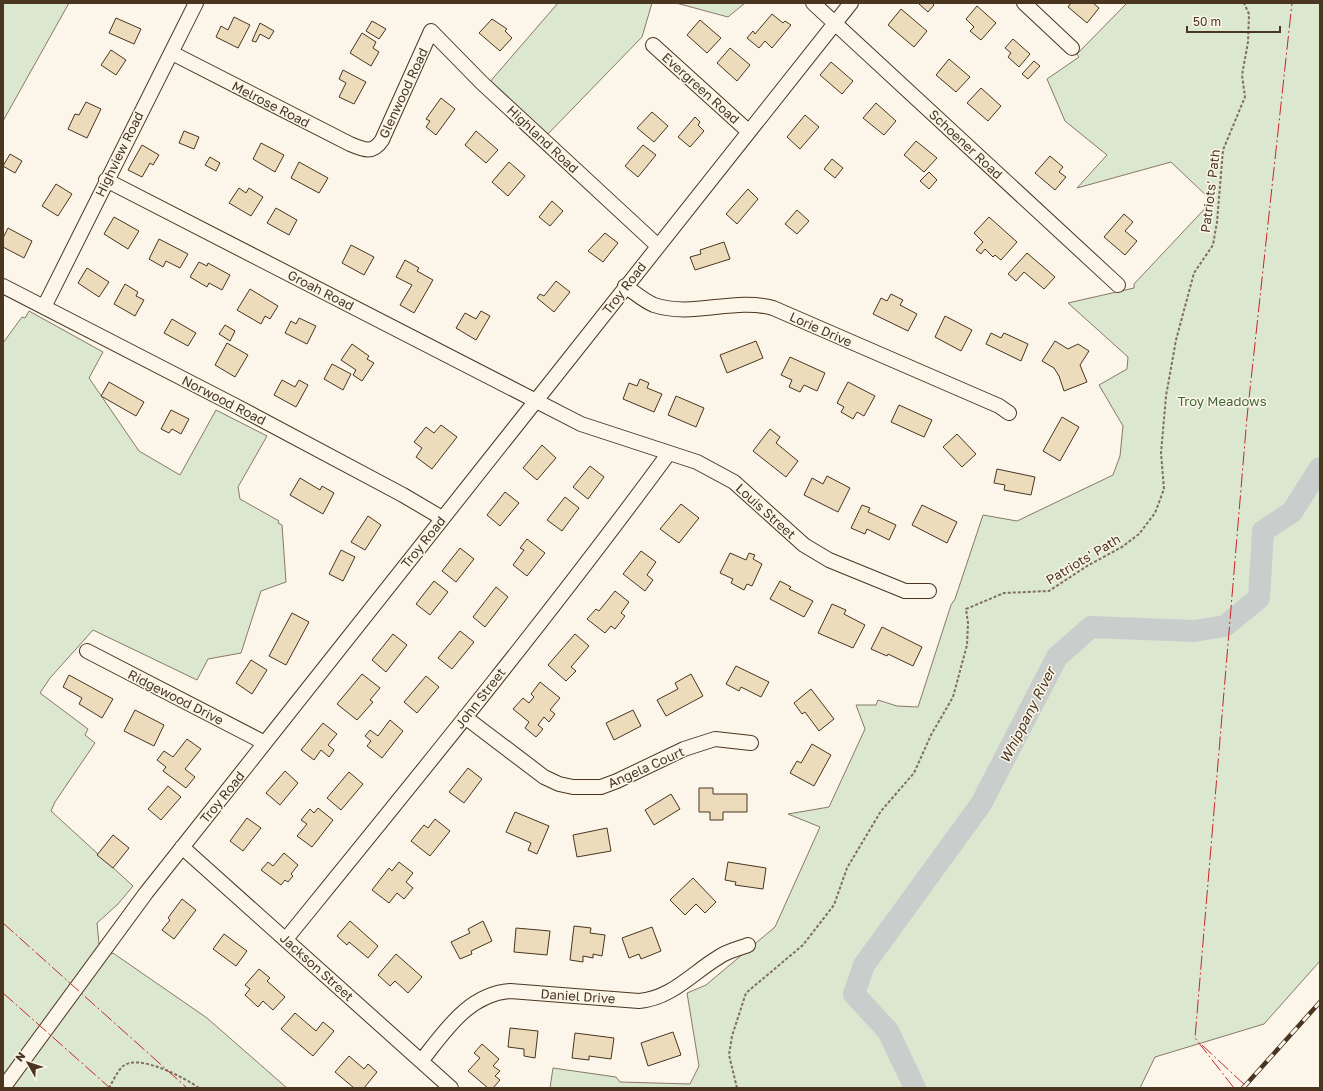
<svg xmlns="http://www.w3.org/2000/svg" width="1323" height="1091" viewBox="0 0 1323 1091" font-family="'Golos Text',sans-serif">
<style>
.green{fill:#dce7d0;stroke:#887966}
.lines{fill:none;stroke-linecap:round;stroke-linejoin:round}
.river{stroke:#c9cecd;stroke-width:22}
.building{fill:#ecdcbc;stroke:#4a3520}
.minor-casing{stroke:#4a3520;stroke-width:16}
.path{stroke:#7f6f5c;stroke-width:2;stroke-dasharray:3 2;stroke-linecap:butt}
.minor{stroke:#fbf6e9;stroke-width:14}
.rail-casing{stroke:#4a3520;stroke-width:4.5}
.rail{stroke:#fbf6e9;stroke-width:3;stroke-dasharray:9;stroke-linecap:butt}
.power{stroke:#c62828;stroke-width:1;stroke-dasharray:14 3 2 3;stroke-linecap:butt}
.labels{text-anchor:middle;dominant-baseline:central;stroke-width:3;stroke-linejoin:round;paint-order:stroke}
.street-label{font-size:13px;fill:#4a3520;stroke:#fbf6e9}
.park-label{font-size:13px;fill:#436837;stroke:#fbf6e9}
.water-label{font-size:14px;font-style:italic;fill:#4a3520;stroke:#fbf6e9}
</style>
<rect width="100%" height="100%" fill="#fbf6e9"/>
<path class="green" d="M3,3H69L3,121Z
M558,3H652L642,37L545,137L488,84Z
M676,3H745L728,17Z
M1127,3H1320V961L1264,1024L1155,1057L1140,1088H550L553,1068L616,1077L620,1082L690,1084L699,1066L687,993L706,985L775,927L820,827L788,814L829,807L865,729L856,705H876L878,700L897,706L918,707L951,605L955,599L983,515L1017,521L1113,475L1120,456L1123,426L1099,385L1127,369L1128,357L1068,303L1134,288V284L1212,201L1171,162L1077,188L1107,155L1065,121L1047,79L1079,57L1077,54Z
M29,311L103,352L89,378L139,451L180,475L216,410L267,436L238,487L240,499L279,521L278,523L282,525L286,582L261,591L241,653L208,659L197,680L93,630L50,678L40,693L88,729L85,735L95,743L55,802L51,811L133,886L118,904L97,923L99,944L112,954L113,953L207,1018L287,1088H3V343L22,317L25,318Z"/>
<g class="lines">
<path class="river" d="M915,1088L888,1031L854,994L864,965L981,804L1057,657L1091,627L1194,631L1225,626L1259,598L1263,531L1292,512L1320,468"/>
</g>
<path class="building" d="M920,3H932L934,5L928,12L919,4Z
M1071,3H1093L1099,8L1087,23L1068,7Z
M977,6L996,23L981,40L970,31L974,27L966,19Z
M901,9L927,31L914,47L888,25Z
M772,14L783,23L785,21L791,25L772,48L765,41L759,48L747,38L753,31L755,34Z
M234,17L250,25L238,48L216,37L221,26L228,30Z
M116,18L141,29L134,44L109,33Z
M492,19L507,29L505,31L512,38L500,51L479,33Z
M700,20L721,38L707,53L687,35Z
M372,21L386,29L379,39L366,31Z
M260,23L274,31L269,39L260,34L256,42L252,41Z
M362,33L376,42L373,48L379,52L371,66L350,53Z
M1013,39L1030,54L1019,67L1008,57L1011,53L1005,48Z
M730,48L750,65L737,81L717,63Z
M111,50L126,60L116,75L101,65Z
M949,59L970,77L956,92L936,75Z
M1034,61L1040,66L1028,79L1022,74Z
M831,62L853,81L842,94L820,75Z
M343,70L366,82L354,104L339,97L346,83L339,79Z
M981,88L1001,106L988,121L967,103Z
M441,98L455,109L436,135L426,127L430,121L426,119Z
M86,102L101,109L87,138L68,129L75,114L79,115Z
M876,103L896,121L884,135L863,118Z
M652,112L668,126L654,142L637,128Z
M805,115L819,127L800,149L787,137Z
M695,117L700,122L698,125L704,131L690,147L678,137Z
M184,131L199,137L194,149L179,143Z
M476,131L498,150L486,163L465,145Z
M916,141L937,158L924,172L904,155Z
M261,143L284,155L275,172L253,159Z
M142,145L159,155L153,165L150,163L142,177L128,170Z
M643,145L656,155L638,177L625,166Z
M10,154L22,161L15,173L3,166Z
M1050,156L1063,167L1059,172L1066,177L1055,190L1035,173Z
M210,157L220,163L216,171L205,165Z
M832,159L843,168L835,178L824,169Z
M299,162L328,178L319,193L291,178Z
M509,162L525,176L508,196L492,182Z
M929,172L937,180L929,189L920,181Z
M56,184L72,194L58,216L42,206Z
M239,188L246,193L249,188L263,197L251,216L229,203Z
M748,189L758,199L737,224L726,214Z
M552,201L563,211L550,226L539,217Z
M276,208L297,220L289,235L267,223Z
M797,210L809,221L797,234L785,224Z
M1124,214L1133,222L1125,231L1137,241L1125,255L1104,237Z
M114,217L139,231L128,249L104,234Z
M989,217L1017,242L1001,260L995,255L993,257L985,249L981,254L976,250L983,242L974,233Z
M8,228L32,241L24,258L3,247V238Z
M605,233L618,243L603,262L588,251Z
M159,239L188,254L180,268L166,261L163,267L149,259Z
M724,242L730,259L695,270L690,257L701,254L700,250Z
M351,245L374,257L364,275L342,263Z
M1027,253L1055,277L1044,289L1024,272L1016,281L1008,274Z
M405,260L419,268L417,271L433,280L414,313L400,305L412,285L396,277Z
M199,262L207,266L208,263L230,275L222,290L209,283L207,287L190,277Z
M87,268L109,282L99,297L78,283Z
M556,281L570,292L554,312L537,298L540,294L544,296Z
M125,284L138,292L136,296L144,300L135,316L114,304Z
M250,289L278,306L270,319L265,316L261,324L237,310Z
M891,294L903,300L900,305L917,314L908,331L873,314L881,298L887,301Z
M481,311L490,316L476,340L456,328L465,313L476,319Z
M945,316L972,330L961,351L935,337Z
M299,318L316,326L307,344L285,333L291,321L296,324Z
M172,319L196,333L188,346L164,333Z
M225,325L235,331L230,341L219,334Z
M991,333L1001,338L1004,333L1028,344L1021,361L986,344Z
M756,341L763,358L727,373L720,355Z
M1055,341L1068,349L1078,344L1089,351L1080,365L1087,382L1064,391L1059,376L1054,368L1042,361Z
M227,343L248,355L235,377L215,365Z
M352,344L369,356L367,359L374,363L362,381L353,375L356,370L341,360Z
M790,357L825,373L817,391L804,385L800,392L789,387L792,380L781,375Z
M332,364L351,374L343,390L324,379Z
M640,379L649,383L647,388L662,394L654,412L623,399L629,383L637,386Z
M282,380L295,387L299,380L308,385L296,407L274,395Z
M109,382L144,402L136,416L101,396Z
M848,382L875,396L864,416L857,412L853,419L841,412L844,407L837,403Z
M676,396L704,408L696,427L668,415Z
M899,405L932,420L924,437L891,422Z
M171,410L189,419L181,434L172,429L169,433L161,429Z
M1062,417L1079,427L1060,461L1043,451Z
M441,425L457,437L432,469L416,457L422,448L414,442L426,427L434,433Z
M770,429L780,437L776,443L798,461L786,477L753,451Z
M957,434L976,454L962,467L943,447Z
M542,445L556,458L537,480L523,468Z
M590,466L604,477L588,499L573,487Z
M997,469L1035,477L1031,495L1004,490L1005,485L994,483Z
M827,476L850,488L838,512L804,495L812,478L823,484Z
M300,478L320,490L322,486L334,493L323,514L290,495Z
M505,492L519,503L500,526L487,515Z
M565,497L579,508L562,531L547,520Z
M681,504L699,518L679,543L660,529Z
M862,505L870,508L868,512L896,525L889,540L867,529L865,534L851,528Z
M922,505L957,522L947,543L912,525Z
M368,516L381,525L365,550L351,542Z
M527,539L545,553L527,576L513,565L524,550L520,548Z
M460,548L474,559L456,582L442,571Z
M341,550L355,557L343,581L329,574Z
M641,551L656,562L647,575L653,580L645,591L623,574Z
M730,553L746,560L749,553L755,555L753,559L762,564L752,586L747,584L744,590L731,583L733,579L720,573Z
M434,581L448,592L430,615L416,604Z
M780,581L791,587L789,589L813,601L804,617L770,599Z
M496,587L508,597L485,627L473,617Z
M615,591L629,602L621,613L625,616L615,629L611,626L605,633L587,619L596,609L599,611Z
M832,604L846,610L844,614L865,625L853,648L818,633Z
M292,613L309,622L286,665L269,656Z
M882,627L922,647L913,666L888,654L887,656L871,649Z
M460,631L474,642L452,669L438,658Z
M393,634L407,645L386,672L372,660Z
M575,634L589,646L571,667L576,671L566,681L548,665Z
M251,660L267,670L252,694L236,683Z
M736,666L769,682L761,697L741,687L739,691L726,684Z
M362,674L380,688L370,700L373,702L357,720L337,704Z
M691,674L703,696L666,716L657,700L678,689L675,683Z
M69,675L113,699L102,718L79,704L82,698L63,687Z
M426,676L439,687L417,713L404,702Z
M540,682L560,698L550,710L555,714L549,722L544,717L538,725L543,729L536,737L525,728L529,722L513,709L523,698L529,703L534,697L531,694Z
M811,689L834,719L819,731L805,712L802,714L794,703Z
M135,710L164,725L154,746L124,731Z
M633,710L641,726L614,740L606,723Z
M390,720L403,731L382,758L367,746L371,741L365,736L370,730L378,736Z
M323,723L337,734L328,745L334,750L329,757L321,750L314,760L301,750Z
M187,739L201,749L185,769L195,777L186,788L163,771L166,767L157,760L164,751L173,757Z
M812,744L831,755L814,786L790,773L797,761L801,763Z
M468,768L482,779L464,803L449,792Z
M285,771L298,783L280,805L266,793Z
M349,772L363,784L341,810L327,798Z
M168,786L181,797L161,820L148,809Z
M699,788H713V794H747V812H723V820H710V812H699Z
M671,794L680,809L654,825L645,810Z
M318,808L333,820L312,847L297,836L307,824L301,820L310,809L314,813Z
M515,812L549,826L537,854L528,850L531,843L506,832Z
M247,818L261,828L243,851L230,841Z
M435,819L450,831L430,856L411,841L424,825L428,828Z
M607,828L611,851L577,857L573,835Z
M113,835L129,848L113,868L97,855Z
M284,853L298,865L291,874L293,876L288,882L285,880L281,885L261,870L268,862L273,866Z
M399,862L413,873L406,882L413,888L404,899L397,893L389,903L372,890L389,868L392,871Z
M728,862L766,868L763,889L735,885L736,882L725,880Z
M693,878L716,902L705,913L696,904L685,915L670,900Z
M182,899L196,910L174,939L162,930L170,920L168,918Z
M350,921L378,946L368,958L349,942L347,945L337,936Z
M483,921L492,941L471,951L472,954L460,959L451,942L470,933L468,929Z
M574,926L591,928L590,933L605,935L602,956L593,954V958L583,956V962L570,960Z
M652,927L661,951L641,959L639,954L629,958L622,938Z
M516,928L550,931L547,955L514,952Z
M224,934L247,951L236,966L213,949Z
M396,954L422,977L408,993L395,981L390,986L378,975Z
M259,969L270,978L267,981L285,997L273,1010L263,1001L258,1007L245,995L250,989L245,985Z
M295,1013L316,1031L323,1022L334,1031L313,1056L281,1029Z
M510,1028L538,1031L535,1058L524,1056V1049L508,1047Z
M673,1032L681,1055L648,1066L641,1043Z
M575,1033L614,1038L611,1059L589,1056V1060L572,1058Z
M482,1044L499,1059L493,1066L500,1071L495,1076L500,1080L493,1088H488L468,1071L480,1058L474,1053Z
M349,1056L364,1069L368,1064L377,1072L364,1088H354L335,1072Z"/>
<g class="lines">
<g class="minor-casing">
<path id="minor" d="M813,3L1118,285
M1024,3L1072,48
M653,45L748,131
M172,53L350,144C364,150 373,154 382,140L431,31L482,83L658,246
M106,180L581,424L697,462L734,482L804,545L829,560L905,591H929
M3,286L236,406L403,495L442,518
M625,286C634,292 644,301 654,305C693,318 734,297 773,308L999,406L1009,413
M44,307L196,3
M87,651L265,743
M465,717L544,777L559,784L573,787H601L617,781L684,749L715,739L751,743
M182,847L451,1088
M286,939C416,779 547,619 669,453
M422,1060C446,1030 469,994 510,991L639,1001C672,998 692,973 719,957C727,951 738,949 748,945
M3,1088L146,893L851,3"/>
</g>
<path class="path" d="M109,1088C113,1081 117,1072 122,1067C137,1052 185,1078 199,1088
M737,1088L729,1055L732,1036L746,993L803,945L834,905L847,868L881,811L914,773L931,735L953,697L967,645L968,623L966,609L1004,593L1049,591L1087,566L1122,547L1139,534L1155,513L1164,489L1161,453L1166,396L1176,340L1194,273L1213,245L1217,222L1223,150L1245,97L1242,75L1248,42L1249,14L1244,3"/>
<use href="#minor" class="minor"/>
<g class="rail-casing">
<path id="rail" d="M1243,1088L1320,1002"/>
</g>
<use href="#rail" class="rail"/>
<path class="power" d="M3,923L187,1088
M3,993L110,1088
M1202,1045L1248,1088
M1234,1088L1195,1038L1247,417L1292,3"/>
</g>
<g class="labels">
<g class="street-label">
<text transform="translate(701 88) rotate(42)">Evergreen Road</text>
<text transform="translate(403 93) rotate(-65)">Glenwood Road</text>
<text transform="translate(271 104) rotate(27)">Melrose Road</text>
<text transform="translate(543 139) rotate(43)">Highland Road</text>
<text transform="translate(966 144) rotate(43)">Schoener Road</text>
<text transform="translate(119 154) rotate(-64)">Highview Road</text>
<text transform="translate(1210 191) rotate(-83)">Patriots' Path</text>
<text transform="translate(624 288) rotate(-52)">Troy Road</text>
<text transform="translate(321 290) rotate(27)">Groah Road</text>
<text transform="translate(821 329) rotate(24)">Lorie Drive</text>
<text transform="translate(224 400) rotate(27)">Norwood Road</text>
<text transform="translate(766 511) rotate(42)">Louis Street</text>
<text transform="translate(423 542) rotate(-51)">Troy Road</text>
<text transform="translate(1083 559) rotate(-31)">Patriots' Path</text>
<text transform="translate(176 697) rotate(27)">Ridgewood Drive</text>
<text transform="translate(480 698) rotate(-52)">John Street</text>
<text transform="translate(646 767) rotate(-24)">Angela Court</text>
<text transform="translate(222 797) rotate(-51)">Troy Road</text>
<text transform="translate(317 967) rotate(42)">Jackson Street</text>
<text transform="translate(578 996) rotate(4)">Daniel Drive</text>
</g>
<g class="park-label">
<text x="1222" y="401">Troy Meadows</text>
</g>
<g class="water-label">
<text transform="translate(1027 715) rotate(-63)">Whippany River</text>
</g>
</g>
<rect width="1323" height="1091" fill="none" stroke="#4a3520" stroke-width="8"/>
<g transform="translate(28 1063) rotate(309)" stroke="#fbf6e9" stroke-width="3" paint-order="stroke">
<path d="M0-3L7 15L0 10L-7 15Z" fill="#4a3520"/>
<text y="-6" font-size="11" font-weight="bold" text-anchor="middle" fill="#4a3520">N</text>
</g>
<path d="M1187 26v6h93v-6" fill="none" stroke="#4a3520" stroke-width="2"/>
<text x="1193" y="26" font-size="12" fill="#4a3520" stroke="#fbf6e9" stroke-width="3" paint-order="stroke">50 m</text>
</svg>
